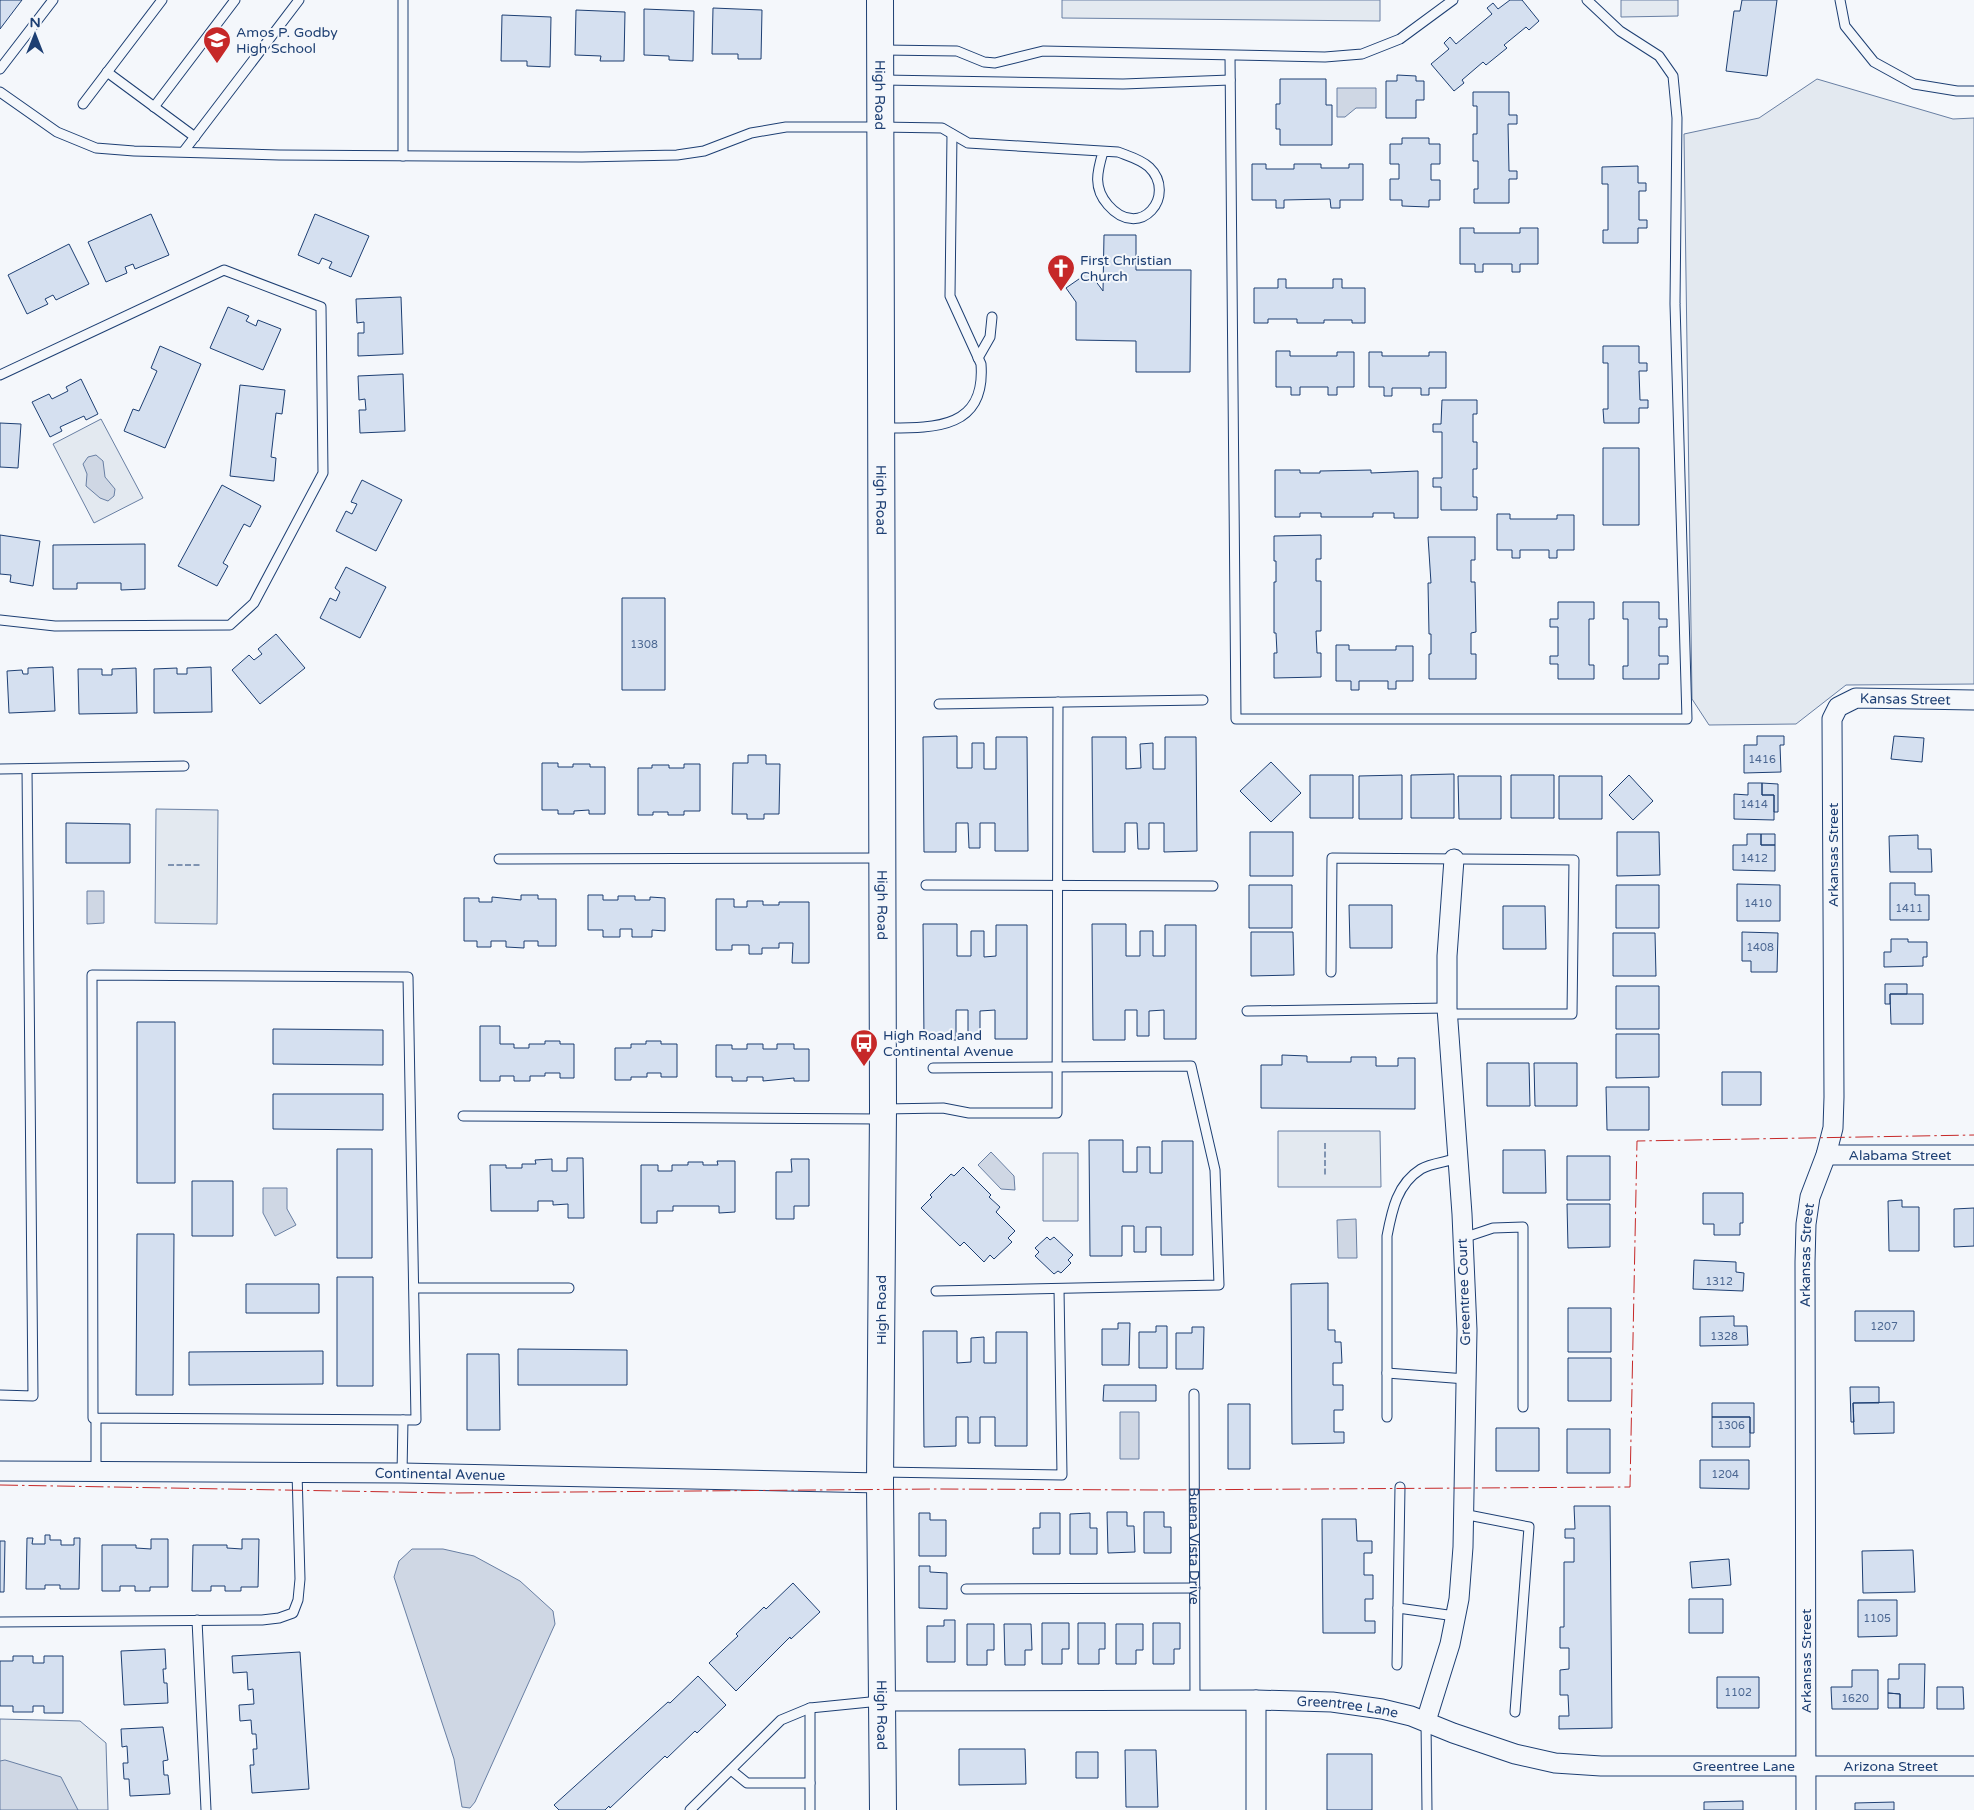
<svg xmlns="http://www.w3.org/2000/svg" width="1974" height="1810" viewBox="0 0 1974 1810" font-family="'Varela Round',sans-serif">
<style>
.green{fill:#e3e9f0;stroke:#687fa3}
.water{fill:#cfd7e4;stroke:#687fa3}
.building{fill:#d5e0f0;stroke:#1d3f73}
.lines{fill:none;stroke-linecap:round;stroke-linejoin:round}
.lane-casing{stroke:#1d3f73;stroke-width:11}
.street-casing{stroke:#1d3f73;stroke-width:21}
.secondary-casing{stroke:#1d3f73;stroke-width:28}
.lane{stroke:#f4f7fb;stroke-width:9}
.street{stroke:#f4f7fb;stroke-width:19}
.secondary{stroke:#f4f7fb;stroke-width:26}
.fence{stroke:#1d3f73;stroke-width:1;stroke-dasharray:6 2.5;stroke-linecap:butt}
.power{stroke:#c62828;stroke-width:1;stroke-dasharray:18 4 2.5 4;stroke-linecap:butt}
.labels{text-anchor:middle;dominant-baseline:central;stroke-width:4;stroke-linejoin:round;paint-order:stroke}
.number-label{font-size:11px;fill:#4b6792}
.poi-label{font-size:14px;fill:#1d3f73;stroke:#f4f7fb;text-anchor:start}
.street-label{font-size:14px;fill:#1d3f73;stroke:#f4f7fb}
</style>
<rect width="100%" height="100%" fill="#f4f7fb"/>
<path class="green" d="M1062,0H1380V21L1062,18Z
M1621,0H1678V16L1621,17Z
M1817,79L1953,119L1974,118V684L1846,685L1796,724L1709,725L1692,699L1684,134L1759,118Z
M101,419L143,498L94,523L53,444Z
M156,809L218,810L217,924L155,923Z
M1278,1131H1380L1381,1187H1278Z
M1043,1153H1078V1221H1043Z
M0,1719L80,1721L106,1743L108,1810H0Z"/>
<path class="water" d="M1337,88H1376V108H1356L1345,117H1337Z
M96,455L103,461L105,477L115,489L114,496L108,501L100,498L86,486L87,474L83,464L88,457Z
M87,891H104V923L87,924Z
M991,1152L1014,1176L1015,1190L1001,1189L978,1165Z
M263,1188H287V1209L296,1225L275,1236L263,1213Z
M1356,1219L1357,1258H1338L1337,1220Z
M1120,1412H1139V1459H1120Z
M412,1549H443L474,1556L520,1581L553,1611L555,1624L475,1802L470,1808L462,1807L454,1759L394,1577L399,1561Z
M5,1760L61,1777L78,1810H0V1761Z"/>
<path class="building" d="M0,0H22L0,29Z
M1510,0H1522L1539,21L1529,30L1526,27L1504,45L1507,48L1486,65L1483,62L1462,80L1464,83L1454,91L1431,64L1449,49L1444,43L1450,37L1456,44L1492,14L1487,8L1493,3L1498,9Z
M1742,0H1777L1767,76L1726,71L1734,11H1740Z
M713,8L762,10L761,59H738V54H712Z
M644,9L694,11L693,61L669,60V56L644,55Z
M576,10L625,12L624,61H600L601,56L575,55Z
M502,15L551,17L550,67L527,66V61H501Z
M1397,75L1416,76V81H1424V100H1416V118H1386V81H1397Z
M1280,79H1326V105H1332V145H1280V129H1276V104H1280Z
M1473,92H1509V115H1517V124H1508L1509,171H1517V179H1509V203H1474V189H1478V161H1473V134H1477V106H1473Z
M1402,138H1429V144H1440V164H1431V180H1440V200H1429V207L1402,206V200H1390V179H1399V164H1390V144H1402Z
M1252,164H1266V169H1294V164H1321V168H1349V164H1363V200H1340V208H1331L1330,199L1284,200V208H1276V200H1252Z
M1638,166V183H1646V191H1639V220H1647V228H1638V243H1603V230H1608V184H1602V167Z
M151,214L169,255L135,269L133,264L125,267L127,273L106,282L88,242Z
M315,214L369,236L351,277L329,268L332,262L322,258L319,264L298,255Z
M1460,228H1474V233H1520V228H1538V264H1520V272H1512V264H1483V272H1475V264H1460Z
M1104,235H1136V270H1191L1190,372H1136V341L1076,340V302L1066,288L1089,272L1103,291Z
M69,244L89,284L56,300L53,295L45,299L48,304L27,314L8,275Z
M1278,279H1286V288H1333V279H1342V288H1365V323H1352V320H1324V323H1297V319H1268V323H1254V288H1278Z
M401,297L403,354L358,356V333H364V322L357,323L356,299Z
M228,307L249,316L246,321L256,326L258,320L281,329L263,370L210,348Z
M160,346L201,364L165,448L124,431L133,409L139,411L157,371L151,368Z
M1603,346H1639V363H1647V371H1639L1640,400H1648V408H1639V423H1604L1603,409H1608V363H1603Z
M1276,351H1290V356H1337V352H1354V387H1337V395H1328V387H1300V395H1291V387H1276Z
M1369,352H1382V356H1429V352H1446V388H1429V395H1421V388H1392V396H1384V387H1369Z
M403,374L405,431L360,433L359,410H366L365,399L359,400L358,376Z
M81,379L98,414L86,420L84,416L60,427L62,431L50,437L32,402L49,394L52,399L68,391L66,387Z
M240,385L285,390L282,414L276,413L271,457L276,458L274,481L230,476Z
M1442,400H1477V414H1473V442H1477V469H1473V497H1477V510H1441V487H1433V478H1442V432H1433V424H1441Z
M0,423L21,424L18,468L0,467Z
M1603,448H1639V525H1603Z
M1275,470H1300V473H1320V471L1371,470V473L1418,471V518H1394V513H1373V517H1321V513H1300V517H1275Z
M362,480L402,500L376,551L336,531L346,511L352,514L357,504L351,502Z
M222,485L261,506L250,527L244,524L223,563L228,566L217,586L178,566Z
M1497,514H1510V519H1557V515H1574V550H1557V558H1549V550H1520V558H1512V550H1497Z
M0,535L40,541L33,586L10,582L11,575L0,574Z
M1321,535V559H1316V581H1321V631H1316L1317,653H1321V677L1274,678V653H1277L1276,633H1274V582H1276V561H1274V536Z
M1428,537H1475V560H1471V582H1475L1476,632L1471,633V654H1476V679H1429V654H1431V634H1429L1428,583H1431Z
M145,544V589L121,590V583H77V589H53V545Z
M346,567L386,587L360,638L320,618L330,598L336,601L340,592L335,588Z
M622,598H665V690H622Z
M1558,602H1594V619H1589V665H1594V679H1558V664H1550V656H1558V627H1550V619H1558Z
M1623,602H1659V619H1667V627H1659V656H1668V664H1659V679H1623V666H1628V619H1623Z
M276,634L305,668L260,704L232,670L249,655L254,660L262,654L258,649Z
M1336,645H1349V650H1396V646H1413V681H1396V689H1388V681H1359V690H1351V681H1336Z
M53,667L55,711L9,713L7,671L22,670L23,674H28V668Z
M211,667L212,712L154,713V669L177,668V674H187V668Z
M136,668L137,713L79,714L78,669H102V675H112V669Z
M957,736V768H972V743H984V769H996V737H1027L1028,851H995V823H980V848H969L968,823H956V852H924L923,737Z
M1757,736H1784V745H1780L1781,772L1744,773V745H1757Z
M1894,736L1924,738L1922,762L1891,759Z
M1092,737H1126V769L1141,768L1140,744L1153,743V769H1165V737H1196L1197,851L1164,852V823H1149V849H1138L1137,823H1125V852H1093Z
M748,755H766V764H780L779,814H764V819H747V814H732L733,763H748Z
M1271,762L1301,793L1271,822L1240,791Z
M542,763H558V767H573V764H590V767H605V814H589V810L574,811V814H558V810H542Z
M684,764H700V811H684V815H668V812H653V815H638V768H652V765H669V768H684Z
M1454,774V818H1411V775Z
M1310,775H1353V818H1310Z
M1402,775V819H1359V776Z
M1511,775H1554V818H1511Z
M1629,775L1653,801L1633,820L1609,795Z
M1458,776H1501V819H1459Z
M1559,776H1602V819H1559Z
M1748,783H1762V795H1774V820L1734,819V794L1748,795Z
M1762,783L1778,784V812H1774V795H1762Z
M66,823L130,824V863H66Z
M1250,832H1293V876H1250Z
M1617,832H1659L1660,875L1617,876Z
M1747,834H1761V845H1775V871L1733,870V845H1747Z
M1761,834H1775V845H1761Z
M1918,835V849H1931L1932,872H1890L1889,836Z
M1890,883H1915V895H1929V920H1890Z
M1737,884L1780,885V921H1737Z
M1249,885H1292V928H1249Z
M1616,885H1659V928H1616Z
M521,895H538V899H556V946H538V941H524V948L506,947V941H491V947H477V941H464V898H479V902H492V897L521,900Z
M588,895H603V900H618V896H635V900H650V897L665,898V931L652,930V937H632V929H620V937H603V930H588Z
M716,899H734V907H747V901H763V905H779V902H809V963H792L793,943H779V948H762V954H749V945H732V950H716Z
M1349,905H1392V948H1350Z
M1503,906H1545L1546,949H1503Z
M923,924H957V956H971V931H984V957L996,956V925H1027V1039H995V1010L980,1011V1036H968V1010H956V1040H924Z
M1092,924H1126V956H1140V931H1153V956H1165V925H1196V1039H1164V1010L1149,1011V1036H1137V1010H1125V1040H1093Z
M1251,932H1293L1294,975L1251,976Z
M1742,932L1778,933L1777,972H1751V961H1742Z
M1613,933H1655L1656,976H1613Z
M1891,939H1908V942H1927V957H1923V966L1884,967V952H1891Z
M1885,984H1907V994H1890V1004H1885Z
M1616,986H1659V1029H1616Z
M1890,994H1923V1024H1891Z
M137,1022H175V1183H137Z
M480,1026H500V1044H514V1048H529V1044H545V1041H560V1044H574V1078H560V1073H545V1076H530V1081H514V1076H500V1081H480Z
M273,1029L383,1030V1065L273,1064Z
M1616,1034H1659V1077L1616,1078Z
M646,1041H661V1044H677V1077H661V1073H647V1077H631V1080H615V1048H631V1044H646Z
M747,1044H763V1049H777V1044H794V1049H809V1081H794V1078L763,1081V1077H747V1081H732V1077H716V1045H732V1049H747Z
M1282,1055L1307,1056V1062H1351V1057H1376V1066H1398V1058H1415V1109L1261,1108V1065H1282Z
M1487,1063H1529L1530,1106H1487Z
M1534,1063H1577V1106H1535Z
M1722,1072H1761V1105H1722Z
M1606,1087H1649V1130H1607Z
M273,1094H383V1130L273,1129Z
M1089,1140H1123V1172H1137V1147H1150V1173H1162V1141H1193V1255H1161V1227H1146V1252H1134V1226H1122V1256H1090Z
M337,1149H372V1258H337Z
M1503,1150H1545L1546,1193H1503Z
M1567,1156H1610V1200H1567Z
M567,1158H583L584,1218H568V1204L553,1205V1201H538V1211H491L490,1165H506V1168H522V1164H536L535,1160L552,1159V1171H567Z
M791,1159H809V1206H794V1219H776V1172H792Z
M717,1161H735V1212L719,1213V1206H673V1211H657V1223H641V1165H658V1171H672V1165H688V1162H703V1165H718Z
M963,1167L991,1195L989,1197L1000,1207L996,1212L1015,1231L1008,1238L1012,1242L994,1259L990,1255L984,1262L964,1242L960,1246L921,1208L932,1197L930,1195L951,1174L954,1176Z
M192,1181H233V1236H192Z
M1703,1193H1743V1223H1740V1235H1714V1224H1703Z
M1902,1200V1207H1919V1251H1889L1888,1201Z
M1567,1204H1610V1247L1568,1248Z
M1974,1208V1246L1954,1247V1209Z
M137,1234H174L173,1395H136Z
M1047,1237L1050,1240L1054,1237L1073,1255L1068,1260L1071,1263L1061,1273L1058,1271L1054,1274L1035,1256L1039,1252L1035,1248Z
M1694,1260L1736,1262V1272L1744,1273L1743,1291L1693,1289Z
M337,1277H373V1386H337Z
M1328,1283V1330H1335V1342H1341L1342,1363H1333V1385H1343V1410H1334V1432H1344V1443L1292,1444L1291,1284Z
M246,1284H319V1313H246Z
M1568,1308H1611V1352H1568Z
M1855,1311H1914V1341H1855Z
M1734,1316V1326H1747L1748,1345L1700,1346V1317Z
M1118,1323H1130L1129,1365H1102V1329H1118Z
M1156,1326H1167V1368H1139V1332H1156Z
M1192,1327H1204L1203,1369H1176V1333H1192Z
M923,1331H957V1363L971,1362V1338L984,1337V1363H996V1332H1027V1446H995V1417H980V1443H968V1417H956V1446L924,1447Z
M518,1349L627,1350V1385H518Z
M323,1351V1384L189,1385V1352Z
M467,1354H499L500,1430H467Z
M1568,1358H1611V1401H1568Z
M1104,1385H1156V1401H1103Z
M1850,1387H1879V1403H1853L1854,1422H1851Z
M1894,1402V1433L1854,1434L1853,1403Z
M1712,1403H1754V1433H1750V1417H1712Z
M1228,1404H1250V1469H1228Z
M1712,1417H1750V1447H1712Z
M1496,1428H1539V1471H1496Z
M1567,1429H1610V1473H1567Z
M1700,1460H1749V1489L1700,1488Z
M1574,1506H1610L1612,1728L1559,1729V1716H1569L1568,1695H1560V1670L1569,1669V1648H1560V1627H1564V1562H1574V1538H1565V1529H1575Z
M1107,1512H1127V1526H1134L1135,1552L1108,1553Z
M1144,1512H1164V1527H1171V1553H1144Z
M919,1513H930V1520H946V1556H919Z
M1040,1513H1060V1554H1033V1528H1040Z
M1090,1513V1528H1097V1554H1070V1514Z
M1322,1519H1356L1357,1541H1372V1553H1364V1575H1373V1599H1365V1621H1375V1633H1323Z
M45,1535H50V1540H61V1545H74V1538H80L79,1589H60V1585H45V1589H26L27,1538H33L32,1544H45Z
M151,1539H168V1587H150V1591H135V1586H120V1591H102V1545H136V1548L151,1549Z
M242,1539H259L258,1587H241V1591H225V1586H211V1591H192L193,1545H227V1548L242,1549Z
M0,1541H5L4,1592H0Z
M1913,1550L1915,1592L1863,1593L1862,1551Z
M1729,1559L1731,1585L1692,1588L1690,1562Z
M919,1566H930V1572L947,1573V1609L919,1608Z
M793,1583L820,1612L791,1639L790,1637L736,1691L709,1663L738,1636L736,1634L764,1607L766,1609Z
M1689,1599H1723V1633H1689Z
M1858,1600H1897V1636L1858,1637Z
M944,1620H955V1662H927V1626H944Z
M1042,1623H1069V1649H1062V1664H1042Z
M1078,1623H1105V1649H1099V1664H1078Z
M1153,1623H1180V1649H1174V1664H1153Z
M967,1624H994V1650H987V1665H967Z
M1004,1624H1031L1032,1650H1025V1665H1005Z
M1116,1624H1143V1650H1136V1664H1116Z
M165,1649L166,1669H163L164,1683H167L168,1703L124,1705L121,1651Z
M300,1652L309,1789L252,1793L250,1765H254L253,1749H257L256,1734H252L251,1720L240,1721L239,1705L254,1704L253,1689L248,1690L247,1672L233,1673L232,1656Z
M13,1656H33V1663H44V1656H63V1713H44V1706H33V1712H13V1706H0V1661H13Z
M1899,1664H1925L1924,1708H1900V1694L1888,1693V1679H1899Z
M1852,1670H1878V1709H1832L1831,1687H1852Z
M698,1676L726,1705L697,1733L695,1731L667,1758L665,1756L610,1808L609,1806L605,1810H559L554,1805L668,1702L670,1703Z
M1717,1677H1759V1708H1717Z
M1937,1687H1963L1964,1709H1937Z
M1888,1693L1900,1694V1708H1888Z
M163,1727L168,1760L163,1761L164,1775H168L170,1794L130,1796L129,1779H124L123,1763H128L127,1746L122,1747L121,1729Z
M959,1749H1025L1026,1784L959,1785Z
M1125,1750H1156L1158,1807H1126Z
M1076,1752H1098V1778H1076Z
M1327,1754H1372V1810H1327Z
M1743,1801V1810H1704V1802Z
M1894,1802V1810H1855V1803Z"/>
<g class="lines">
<g class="lane-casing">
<g id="lane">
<path d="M403,0V156"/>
<path d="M1840,0L1845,26L1874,62L1914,84L1957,91H1974"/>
<path d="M883,50L957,51L984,62L995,63L1043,51L1325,57L1362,54L1400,39L1453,0"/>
<path d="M1230,56L1236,719H1687L1675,304L1677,118L1673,76L1659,56L1620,31L1587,0"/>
<path d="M0,69L53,0"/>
<path d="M107,72L195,137"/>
<path d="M883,80L1123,84L1230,80"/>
<path d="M0,92L57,132L96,148L134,151L279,155L582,157L677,155L704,151L751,133L786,127H880L942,128L968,143L1118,152C1128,156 1140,159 1149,167C1178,195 1140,242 1108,205C1093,188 1097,172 1103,152"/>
<path d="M83,104L162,0"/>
<path d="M154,107L235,0"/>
<path d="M184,151L299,0"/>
<path d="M978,358L990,337L992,317"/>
<path d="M0,375L224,270L321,307L323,473L254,603L230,625L55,626L0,620"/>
<path d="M884,428C933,428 986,430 981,364L950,296L952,134"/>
<path d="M939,704L1203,700"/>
<path d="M0,769L184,766"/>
<path d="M499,859L881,858"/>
<path d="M926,885L1213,886"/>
<path d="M1331,972L1332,858L1574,860L1572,1014H1448"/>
<path d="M92,975L408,977L416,1420L93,1418Z"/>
<path d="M1247,1011L1447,1008"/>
<path d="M933,1068L1191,1066L1215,1170L1219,1285L936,1291"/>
<path d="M884,1109L943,1108L969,1113H1057L1058,702"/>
<path d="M463,1116L880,1119"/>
<path d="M1463,1238L1493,1228L1523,1227V1407"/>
<path d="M414,1288H569"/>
<path d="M1387,1373L1466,1379"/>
<path id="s1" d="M1194,1394L1195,1700"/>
<path d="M0,1395L33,1396L27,769"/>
<path d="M1387,1417V1236C1392,1210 1397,1184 1421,1169C1431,1163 1447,1162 1458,1158"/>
<path d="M96,1418V1472"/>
<path d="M881,1472L1062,1475L1059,1289"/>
<path d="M402,1473L403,1420"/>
<path d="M1463,1514L1529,1527L1515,1712"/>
<path d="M966,1589L1195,1588"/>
<path d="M1398,1608L1455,1616"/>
<path d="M197,1620L206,1810"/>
<path d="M0,1622L262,1620L279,1618L293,1613L298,1600L300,1579L297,1472"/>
<path d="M1397,1665L1400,1487"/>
<path d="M810,1708V1810"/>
<path d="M1426,1721L1427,1810"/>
<path d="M731,1770L747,1783H810"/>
<path d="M690,1810L781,1720L810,1708L880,1701"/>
</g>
</g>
<g class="street-casing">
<g id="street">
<path id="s2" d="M1826,1155H1974"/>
<path id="s3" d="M0,1471L402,1473L880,1483"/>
<path d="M1256,1700V1810"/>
<path id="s4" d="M882,1701L1256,1700L1332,1702L1382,1709L1411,1716L1453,1733L1515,1754L1555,1763L1601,1766H1974"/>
<path d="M1426,1721L1450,1644L1459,1599L1463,1547L1467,1330L1462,1214L1447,1008V956L1454,859"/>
<path id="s5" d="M1806,1810L1805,1262L1806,1224L1810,1197L1826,1155L1833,1128L1834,1097L1832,719L1838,707L1856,698L1974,700"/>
</g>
</g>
<g class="secondary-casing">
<g id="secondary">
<path id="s6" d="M880,0L883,1109L880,1483L883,1810"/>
</g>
</g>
<use href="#lane" class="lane"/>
<use href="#street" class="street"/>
<use href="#secondary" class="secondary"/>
<path class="fence" d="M168,865H201
M1325,1143V1177"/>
<path class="power" d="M0,1485L452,1493L937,1489L1159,1490L1630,1487L1637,1141L1974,1135"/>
</g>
<defs>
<g id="school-pin" transform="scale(1.4375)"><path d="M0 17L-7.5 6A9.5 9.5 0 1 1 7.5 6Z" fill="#c62828" stroke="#f4f7fb"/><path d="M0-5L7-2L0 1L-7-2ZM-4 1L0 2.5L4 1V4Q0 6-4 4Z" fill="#fff"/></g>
<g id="church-pin" transform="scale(1.4375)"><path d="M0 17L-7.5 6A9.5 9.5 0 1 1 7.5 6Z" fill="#c62828" stroke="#f4f7fb"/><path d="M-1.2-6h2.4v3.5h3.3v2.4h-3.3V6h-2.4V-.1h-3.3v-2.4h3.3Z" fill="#fff"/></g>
<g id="bus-pin" transform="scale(1.4375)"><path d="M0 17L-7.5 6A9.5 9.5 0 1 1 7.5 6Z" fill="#c62828" stroke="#f4f7fb"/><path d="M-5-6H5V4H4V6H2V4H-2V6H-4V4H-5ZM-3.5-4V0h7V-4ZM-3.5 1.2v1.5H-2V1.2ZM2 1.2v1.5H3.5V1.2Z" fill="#fff"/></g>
</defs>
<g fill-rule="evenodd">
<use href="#school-pin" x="217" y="40"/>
<use href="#church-pin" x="1061" y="268"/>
<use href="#bus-pin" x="864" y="1043"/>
</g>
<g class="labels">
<g class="number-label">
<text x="644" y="644">1308</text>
<text x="1762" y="759">1416</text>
<text x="1754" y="804">1414</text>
<text x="1754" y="858">1412</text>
<text x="1758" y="903">1410</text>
<text x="1909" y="908">1411</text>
<text x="1760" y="947">1408</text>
<text x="1719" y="1281">1312</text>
<text x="1884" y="1326">1207</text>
<text x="1724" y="1336">1328</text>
<text x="1731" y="1425">1306</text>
<text x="1725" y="1474">1204</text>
<text x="1877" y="1618">1105</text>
<text x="1738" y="1692">1102</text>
<text x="1855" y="1698">1620</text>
</g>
<g class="poi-label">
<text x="236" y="32">Amos P. Godby<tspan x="236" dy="16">High School</tspan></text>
<text x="1080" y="260">First Christian<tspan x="1080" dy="16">Church</tspan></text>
<text x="883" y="1035">High Road and<tspan x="883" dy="16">Continental Avenue</tspan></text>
</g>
<g class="street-label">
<text stroke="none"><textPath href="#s6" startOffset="95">High Road</textPath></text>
<text stroke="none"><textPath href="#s6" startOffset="500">High Road</textPath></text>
<text stroke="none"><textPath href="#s5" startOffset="1178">Kansas Street</textPath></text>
<text transform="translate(1833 855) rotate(-90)">Arkansas Street</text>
<text stroke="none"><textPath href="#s6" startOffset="905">High Road</textPath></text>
<text stroke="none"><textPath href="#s2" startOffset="74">Alabama Street</textPath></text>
<text stroke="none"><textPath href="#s5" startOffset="555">Arkansas Street</textPath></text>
<text transform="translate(1464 1292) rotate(-92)">Greentree Court</text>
<text transform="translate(881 1310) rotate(-90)">High Road</text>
<text stroke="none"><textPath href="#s3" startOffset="440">Continental Avenue</textPath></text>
<text stroke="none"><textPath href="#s1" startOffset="152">Buena Vista Drive</textPath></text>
<text transform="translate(1806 1661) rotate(-90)">Arkansas Street</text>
<text stroke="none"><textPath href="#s4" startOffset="466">Greentree Lane</textPath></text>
<text stroke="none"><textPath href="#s6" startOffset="1715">High Road</textPath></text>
<text stroke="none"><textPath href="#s4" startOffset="871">Greentree Lane</textPath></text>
<text stroke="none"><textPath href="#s4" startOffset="1018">Arizona Street</textPath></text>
</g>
</g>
<g transform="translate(35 35)" stroke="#f4f7fb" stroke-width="4" paint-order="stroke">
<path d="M0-4L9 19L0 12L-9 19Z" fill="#1d3f73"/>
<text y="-8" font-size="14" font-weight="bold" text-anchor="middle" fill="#1d3f73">N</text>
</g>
</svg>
